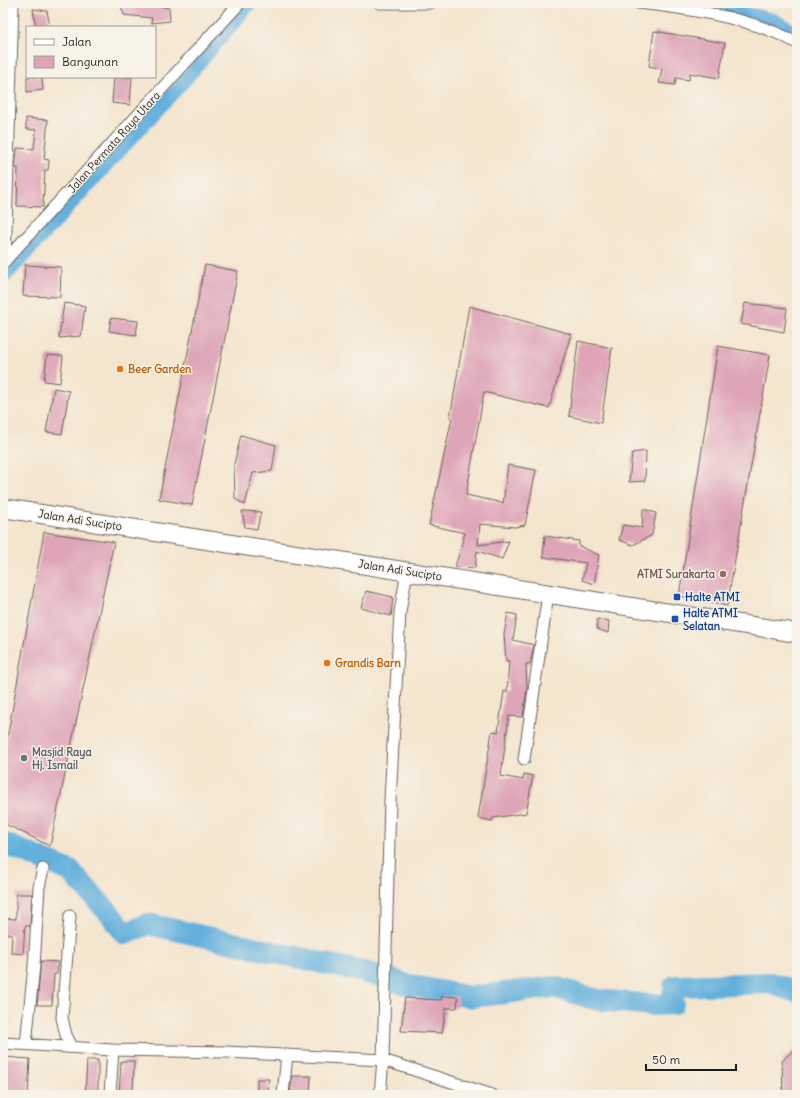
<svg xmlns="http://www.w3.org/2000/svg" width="800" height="1098" viewBox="0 0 800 1098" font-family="Delius,sans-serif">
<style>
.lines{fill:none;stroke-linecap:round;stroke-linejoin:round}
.canal{stroke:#64b0dd;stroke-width:13}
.river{stroke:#64b0dd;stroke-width:22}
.building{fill:#dea5b8}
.minor-casing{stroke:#68625a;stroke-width:13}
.trunk-casing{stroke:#68625a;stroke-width:20}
.minor{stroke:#fff;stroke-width:11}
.trunk{stroke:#fff;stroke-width:18}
.food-dot{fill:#e8710a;stroke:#f7f3e8;stroke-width:1.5}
.education-dot{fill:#8d6e63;stroke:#f7f3e8;stroke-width:1.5}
.transit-dot{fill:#1a4fb4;stroke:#f7f3e8;stroke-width:1.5}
.worship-dot{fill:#6b7280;stroke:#f7f3e8;stroke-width:1.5}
.labels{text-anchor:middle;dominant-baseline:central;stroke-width:3;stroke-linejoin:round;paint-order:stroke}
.street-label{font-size:11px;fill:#1c1c1c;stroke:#f7f3e8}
.food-label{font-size:11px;font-weight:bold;fill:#c56008;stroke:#f7f3e8;text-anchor:start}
.education-label{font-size:11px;font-weight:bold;fill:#785e54;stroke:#f7f3e8;text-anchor:end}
.transit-label{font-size:11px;font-weight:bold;fill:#164399;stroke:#f7f3e8;text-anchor:start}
.worship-label{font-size:11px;font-weight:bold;fill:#5b616d;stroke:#f7f3e8;text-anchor:start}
</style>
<rect width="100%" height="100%" fill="#f7f3e8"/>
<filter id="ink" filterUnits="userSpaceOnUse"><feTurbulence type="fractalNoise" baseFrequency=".025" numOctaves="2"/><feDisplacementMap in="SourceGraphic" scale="8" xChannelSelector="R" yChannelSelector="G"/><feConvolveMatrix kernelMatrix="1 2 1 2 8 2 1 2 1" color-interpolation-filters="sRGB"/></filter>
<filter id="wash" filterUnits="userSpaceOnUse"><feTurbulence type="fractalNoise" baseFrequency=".012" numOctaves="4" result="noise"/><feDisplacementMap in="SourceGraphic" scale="16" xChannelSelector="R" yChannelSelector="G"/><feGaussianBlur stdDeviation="0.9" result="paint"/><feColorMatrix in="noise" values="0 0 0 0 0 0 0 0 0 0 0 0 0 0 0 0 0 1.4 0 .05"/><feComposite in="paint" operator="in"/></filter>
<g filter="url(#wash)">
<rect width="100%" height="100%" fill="#f4e5ce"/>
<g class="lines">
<path class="canal" d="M683,3L726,9L773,19L797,33
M3,279L187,78L251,3"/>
<path class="river" d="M3,843L70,871L110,914L125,934L148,924L381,976L404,984L470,997L554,987L598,1000L654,1005L673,1004L674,986L770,983L797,992"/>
</g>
<g id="blocks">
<path class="building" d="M120,3H144L169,8L170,21L151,23L152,18L124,15Z
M33,9L47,11L50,27H36Z
M654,31L725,43L719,78L690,73L689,80L676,78L675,85L659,83L662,69L649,66Z
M27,77H42L43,90L27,92Z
M114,77H132L130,105L112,103Z
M26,118L48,120L44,159L49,160L48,170H45L43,207L17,206L18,168H15L17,148L34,149L36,130L26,129Z
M25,265L61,267L60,297L23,296Z
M205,265L238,271L192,505L159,499Z
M64,303L85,306L81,336L59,338Z
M745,303L787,308L784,332L741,324Z
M469,306L571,334L549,408L484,392L466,495L503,503L508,465L536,470L525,525L515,527L480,524L478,545L509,541L502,559L477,551L475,568L455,567L465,533L429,525L452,418H450Z
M111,318L138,321L136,335L109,331Z
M578,341L612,348L601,423L569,416Z
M718,346L770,355L727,606L679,596Z
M47,355L63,356L60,383L44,381Z
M54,388L69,391L62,434L46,432Z
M241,435L276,445L272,471L253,473L245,505L235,499L234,464Z
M646,451L645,481L629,482L632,453Z
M643,509L656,513L652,535L633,545L619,540L623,525L642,528Z
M242,511L261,512L257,529L245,527Z
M44,532L114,542L50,846L3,823V762Z
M545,536L579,541V546L599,555L594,584L582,580L586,563L543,557Z
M366,591L393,597L391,616L361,608Z
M508,613L517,615L513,640L534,645L530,664H526L527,689L523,717L509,716L501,776L523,780L524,774L533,776L526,813L493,818L492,821L478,818L492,731L498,732L504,691L507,692L509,661H506L504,634Z
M597,619L609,621L608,633L597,629Z
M16,894H32L30,926H25L23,954L11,953L12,934H3V918L16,919Z
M41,961L58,962L57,974H54L52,1005H37Z
M442,996L458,997L457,1008H446L442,1033L401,1031L405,998L441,1000Z
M797,1047V1095H783L782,1061Z
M3,1057L30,1059L28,1095H3L4,1069H3Z
M87,1060H98V1090H95L96,1095H85Z
M121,1061H134L133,1095H119Z
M292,1076H311L310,1095H290Z
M257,1079H269L268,1093H257Z"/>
</g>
</g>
<g filter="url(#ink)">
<use href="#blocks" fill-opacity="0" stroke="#68625a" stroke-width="1"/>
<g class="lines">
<g class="minor-casing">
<path id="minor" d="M380,3H430
M638,3C686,8 756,19 797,43
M5,261L13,3
M3,263L240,3
M524,759L548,594
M70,916L62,1018L66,1035L72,1047
M3,1043L113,1050L226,1052L383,1060L492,1095
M26,1044L34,966L39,887L43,869
M110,1095L113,1050
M283,1095L287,1055
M380,1095L383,1060L390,801L400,612L407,571"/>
</g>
<g class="trunk-casing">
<path id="trunk" d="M3,508L797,633"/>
</g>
<use href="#minor" class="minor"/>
<use href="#trunk" class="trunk"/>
</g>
</g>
<g class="food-dot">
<circle cx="120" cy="369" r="4"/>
<circle cx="327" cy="663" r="4"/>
</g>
<circle class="education-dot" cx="723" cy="574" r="4"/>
<g class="transit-dot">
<rect x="673" y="593" width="8" height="8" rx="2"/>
<rect x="671" y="615" width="8" height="8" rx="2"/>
</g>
<circle class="worship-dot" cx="24" cy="758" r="4"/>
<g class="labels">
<g class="street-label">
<text transform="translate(114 142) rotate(-48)">Jalan Permata Raya Utara</text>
<text transform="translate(80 520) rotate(9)">Jalan Adi Sucipto</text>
<text transform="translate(400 570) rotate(9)">Jalan Adi Sucipto</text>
</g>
<g class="food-label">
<text x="128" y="369">Beer Garden</text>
<text x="335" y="663">Grandis Barn</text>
</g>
<g class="education-label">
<text x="715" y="574">ATMI Surakarta</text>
</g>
<g class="transit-label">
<text x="685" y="597">Halte ATMI</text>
<text x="683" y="613">Halte ATMI<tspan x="683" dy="13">Selatan</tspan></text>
</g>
<g class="worship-label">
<text x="32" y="752">Masjid Raya<tspan x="32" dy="13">Hj. Ismail</tspan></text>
</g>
</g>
<rect width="800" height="1098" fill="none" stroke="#f7f3e8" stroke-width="16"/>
<rect x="26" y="26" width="130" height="52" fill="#f7f3e8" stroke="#9f9d96"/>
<rect x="34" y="39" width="20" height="6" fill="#ffffff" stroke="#9f9d96"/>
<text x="62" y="46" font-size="12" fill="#1c1c1c">Jalan</text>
<rect x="34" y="56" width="20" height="12" fill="#dea5b8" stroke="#9f9d96"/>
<text x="62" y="66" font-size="12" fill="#1c1c1c">Bangunan</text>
<path d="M646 1064v6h90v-6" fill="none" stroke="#1c1c1c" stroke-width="2"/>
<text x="652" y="1064" font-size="12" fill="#1c1c1c" stroke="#f7f3e8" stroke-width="3" paint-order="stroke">50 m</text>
</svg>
